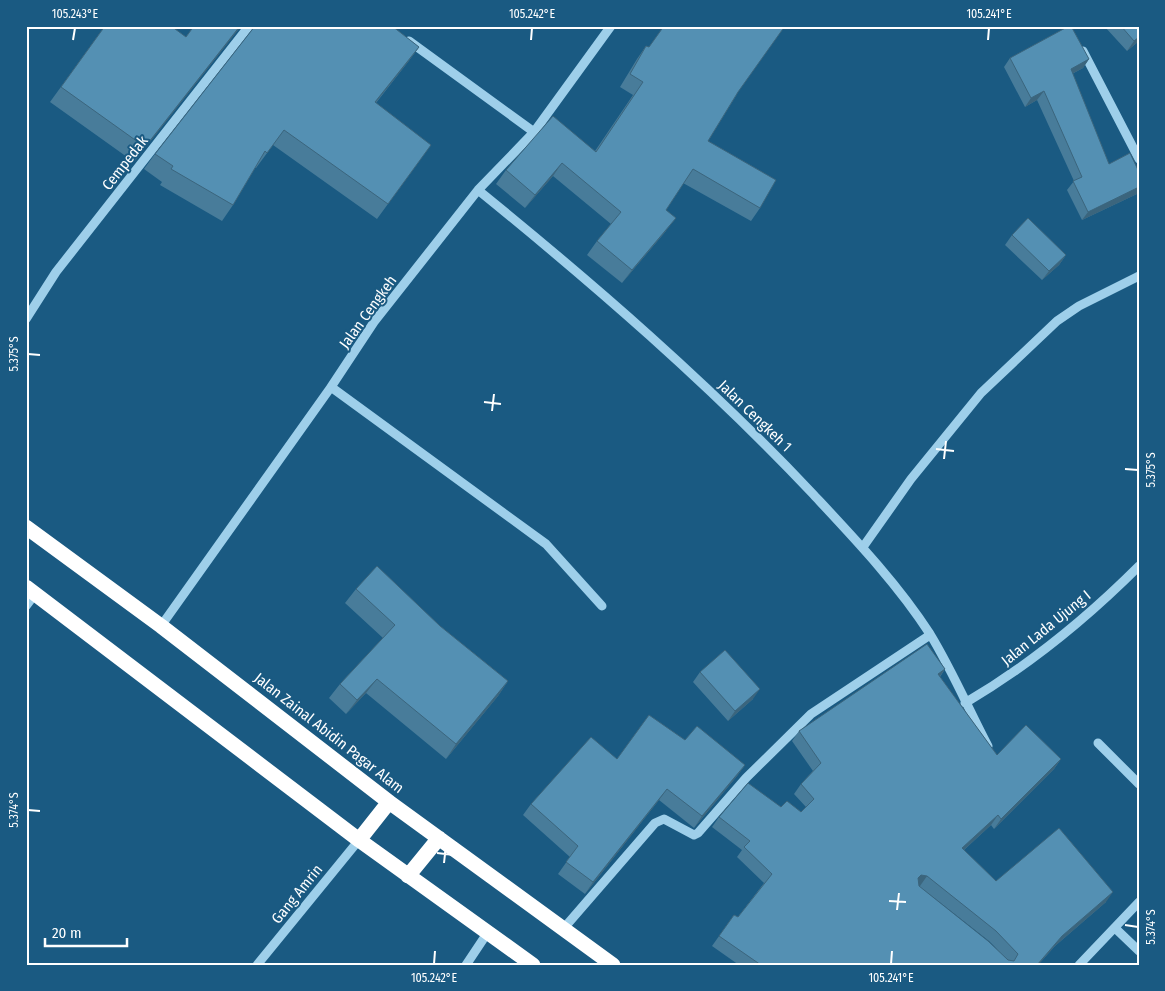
<svg xmlns="http://www.w3.org/2000/svg" width="1165" height="991" viewBox="0 0 1165 991" font-family="'Fira Sans Condensed',sans-serif">
<style>
.lines{fill:none;stroke-linecap:round;stroke-linejoin:round}
.minor{stroke:#9ecfea;stroke-width:9}
.highway{stroke:#fff;stroke-width:15}
.wall{fill:#487c9a;fill-rule:evenodd}
.shaded-wall{fill:#3b657d}
.building{fill:#5490b3;stroke:#3b657d;fill-rule:evenodd}
.ticks{fill:none;stroke:#fff;stroke-width:2}
.labels{text-anchor:middle;dominant-baseline:central;stroke-width:4;stroke-linejoin:round;paint-order:stroke}
.street-label{font-size:15px;fill:#fff;stroke:#1a5a82}
.neatline{fill:none;stroke:#fff;stroke-width:2}
.ticks-label{font-size:12px;text-anchor:middle;fill:#fff}
</style>
<rect width="100%" height="100%" fill="#1a5a82"/>
<g class="lines">
<path class="minor" d="M409,41L534,132
M1083,51L1139,159
M478,190C595,285 709,384 812,493C854,538 897,583 930,634C952,670 969,710 988,746
M26,319L56,272L249,26
M331,387L546,544L602,606
M863,547L911,479L981,393L1057,321L1079,306L1139,276
M26,606L35,594
M161,626L331,387L374,322L478,190L534,132L611,26
M965,703C1028,666 1087,618 1139,566
M1098,743L1139,784
M564,928L655,823L664,819L694,835L698,833L746,778L811,714L930,635
M1115,928L1139,951
M257,965L359,840
M466,965L488,932
M1079,965L1139,902"/>
<path class="highway" d="M26,527L161,626L389,802L613,965
M26,587L359,840L533,965
M359,840L389,802
M408,876L439,838"/>
</g>
<path class="wall" d="M105,26L186,37L194,26H241L134,162L50,102Z
M255,26H392L419,47L408,62L376,103L420,160L377,219L273,145L256,168H255L233,205L222,221L160,185L162,182L144,169L155,154L254,28Z
M1106,26H1139V41L1127,51L1105,27Z
M646,46L737,94L708,141L760,208L751,221L683,183L666,210V231L622,283L587,255L597,241L611,224L553,176L525,208L496,184L506,170L595,151L633,95L620,87L637,59Z
M1010,58L1089,59L1083,68L1072,74L1109,164L1139,193L1082,220L1067,190L1074,181L1037,100L1025,107L1004,67Z
M1012,235L1066,255L1059,265L1042,280L1005,245Z
M356,589L440,626L508,681L498,696L446,759L366,693L346,714L329,698L340,684L383,638L345,603Z
M945,669L940,677L997,755L1061,759L1054,769L994,829L991,825L964,850L996,881L1106,902L1055,946L1038,965H739L712,946L734,915L738,917L764,883L737,857L742,850L712,827L719,817L781,807L801,812L806,807L794,794L801,784L813,771L792,741L799,731ZM919,886L989,941L998,950Z
M700,672L753,699L728,721L693,682Z
M685,740L745,765L737,776L694,828L659,800L585,894L558,874L570,857L523,815L531,804L617,759Z"/>
<path class="shaded-wall" d="M240,26H241L134,162L145,147Z
M1139,37V41L1127,51L1134,41Z
M419,47L408,62L364,117L375,102Z
M1089,59L1083,68L1064,78L1071,69Z
M1044,91L1037,100L1025,107L1031,98Z
M562,163L553,176L525,208L535,195Z
M1139,187V193L1082,220L1088,212Z
M676,218L666,231L622,283L632,270Z
M1066,255L1059,265L1042,280L1049,271Z
M945,669L938,679V674Z
M377,679L366,693L346,714L357,700Z
M508,681L498,696L446,759L456,744Z
M760,689L753,699L728,721L735,711Z
M1061,759L1054,769L994,829L1001,819Z
M745,765L737,776L694,828L702,816Z
M667,789L659,800L585,894L593,882Z
M998,815L991,825L955,858L962,848Z
M921,875L927,876L920,886L914,885L918,878Z
M1113,892L1106,902L1055,946L1038,965H1037L1062,936Z"/>
<path class="building" d="M105,26H171L186,37L194,26H240L145,147L61,87Z
M255,26H392L419,47L375,102L431,145L388,204L284,130L267,153L265,151L233,205L171,169L173,166L155,154Z
M664,26H785L738,92L708,141L776,180L760,208L693,169L666,210L676,218L632,270L597,241L621,212L562,163L535,195L506,170L553,116L596,152L643,82L630,74L646,46L649,47Z
M1069,26H1071L1089,59L1071,69L1109,164L1130,153L1139,172V187L1088,212L1073,181L1082,177L1044,91L1031,98L1010,58Z
M1121,26H1139V37L1134,41Z
M1028,218L1066,255L1049,271L1012,235Z
M377,566L440,626L508,681L456,744L377,679L357,700L340,684L395,625L356,589Z
M927,644L945,669L938,674L997,755L1026,725L1061,759L1001,819L998,815L962,848L996,881L1059,828L1113,892L1062,936L1037,965H761L719,936L734,915L738,917L772,874L744,847L750,841L719,817L748,783L781,807L787,801L801,812L814,799L801,784L821,763L799,731ZM921,875L927,876L996,931L1018,954L1014,961L1008,960L988,941L919,886L918,878Z
M725,650L760,689L735,711L700,672Z
M649,715L685,740L697,726L745,765L702,816L667,789L593,882L566,862L578,846L531,804L591,737L617,759Z"/>
<path class="ticks" d="M73,40L75,28M531,40L532,28M988,40L989,28M28,354L40,355M484,402L501,404M492,411L494,394M936,449L954,451M944,459L946,441M1125,469L1138,470M28,810L40,811M437,853L454,855M444,863L446,845M889,901L906,902M897,910L899,893M1125,925L1138,927M434,964L435,951M891,964L892,951"/>
<g class="labels">
<g class="street-label">
<text transform="translate(125 163) rotate(-52)">Cempedak</text>
<text transform="translate(368 312) rotate(-54)">Jalan Cengkeh</text>
<text transform="translate(755 416) rotate(44)">Jalan Cengkeh 1</text>
<text transform="translate(1046 628) rotate(-39)">Jalan Lada Ujung I</text>
<text transform="translate(329 733) rotate(38)">Jalan Zainal Abidin Pagar Alam</text>
<text transform="translate(297 894) rotate(-51)">Gang Amrin</text>
</g>
</g>
<rect width="1165" height="991" fill="none" stroke="#1a5a82" stroke-width="55"/>
<path d="M45 938v8h82v-8" fill="none" stroke="#ffffff" stroke-width="2.5"/>
<text x="52" y="938" font-size="15" fill="#ffffff" stroke="#1a5a82" stroke-width="4" paint-order="stroke">20 m</text>
<rect x="28" y="28" width="1110" height="936" class="neatline"/>
<g class="ticks-label">
<text x="75" y="18">105.243°E</text>
<text x="532" y="18">105.242°E</text>
<text x="989" y="18">105.241°E</text>
<text transform="translate(14 354) rotate(-90)" y="4">5.375°S</text>
<text transform="translate(1151 470) rotate(-90)" y="4">5.375°S</text>
<text transform="translate(14 810) rotate(-90)" y="4">5.374°S</text>
<text transform="translate(1151 927) rotate(-90)" y="4">5.374°S</text>
<text x="434" y="982">105.242°E</text>
<text x="891" y="982">105.241°E</text>
</g>
</svg>
